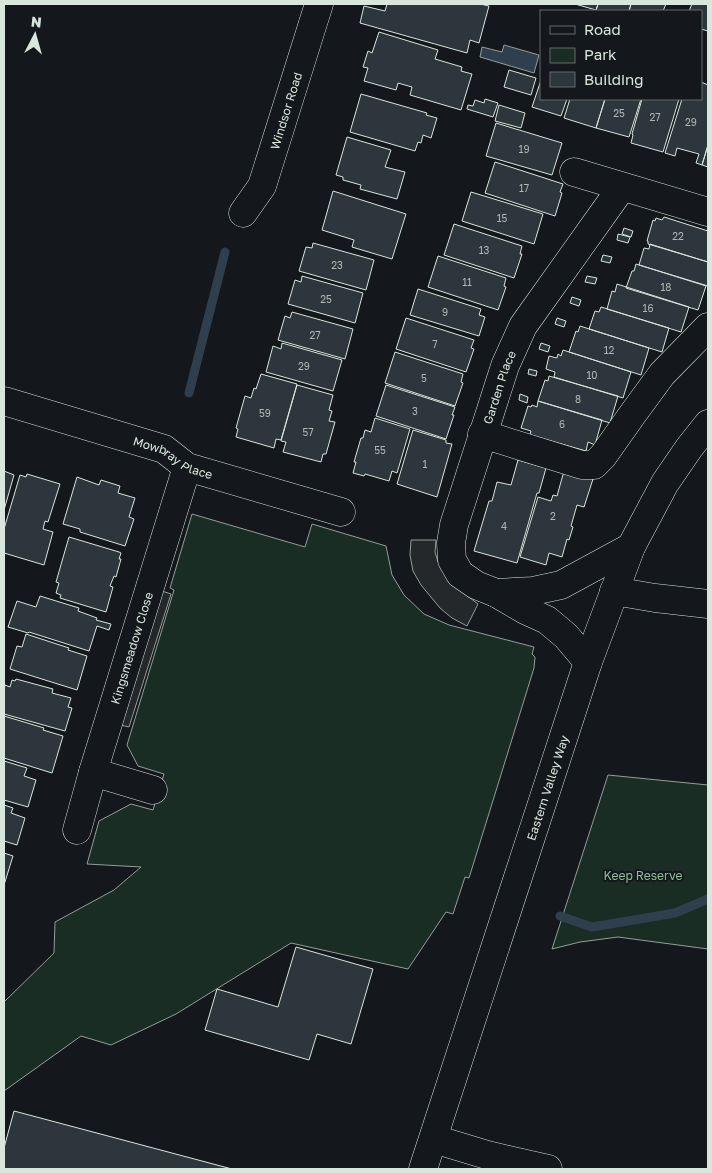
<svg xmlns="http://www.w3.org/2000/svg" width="712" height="1173" viewBox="0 0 712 1173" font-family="'Golos Text',sans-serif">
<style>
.green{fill:#1a2d24;stroke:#939e99}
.parking{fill:#24282b;stroke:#939e99}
.water{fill:#2f3f4d;stroke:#939e99}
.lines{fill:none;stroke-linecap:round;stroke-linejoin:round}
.stream{stroke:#2f3f4d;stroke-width:9}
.building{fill:#2c363c;stroke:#d8e6dc}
.minor-casing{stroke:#d8e6dc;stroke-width:29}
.major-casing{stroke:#d8e6dc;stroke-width:29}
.minor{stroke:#14181c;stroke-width:28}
.major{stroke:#14181c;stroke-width:28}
.labels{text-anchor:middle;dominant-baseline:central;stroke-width:4;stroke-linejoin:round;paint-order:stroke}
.number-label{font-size:10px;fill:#adbab4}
.street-label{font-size:12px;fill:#d8e6dc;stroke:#14181c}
.park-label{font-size:12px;fill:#8ac095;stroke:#14181c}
</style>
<rect width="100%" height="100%" fill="#14181c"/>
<path class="green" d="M192,514L305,547L312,524L386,546L392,575L404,595L424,614L449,625L534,647L532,654L535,657L534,668L469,878L465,877L453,914L446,912L408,969L291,943L176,1014L111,1045L81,1036L4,1091V1002L54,953L55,922L114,890L141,867L87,864L99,821L131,804L153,810L164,774L138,766L127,745L174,590L170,588Z
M608,775L708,785V949L618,937L580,942L552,949Z"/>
<path class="parking" d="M411,540H436L435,552L438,562L444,572L458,589L478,604L467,626L452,618L440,608L421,585L413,571L410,555Z
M162,591L171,594L129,727L120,725Z"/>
<path class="water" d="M504,45L539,55L534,73L480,57L482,47L502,52Z"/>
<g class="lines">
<path class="stream" d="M189,393L225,252
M560,916L592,927L675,913L708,899"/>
</g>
<path class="building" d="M387,4H480L489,6L479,43L470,40L467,53L360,23L364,6L385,11Z
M575,4H598L596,10Z
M598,4H631L629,11H596Z
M631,4H666L663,11H629Z
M692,4H708V31L701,29V11H689Z
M379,32L438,50L435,59L462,67L461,71L472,74L461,110L410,95L412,87L398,83L396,90L364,81L368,68L363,67L368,51L372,53Z
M509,70L536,78L531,95L504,87Z
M541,80V99H567L561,116L532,107Z
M701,82L708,85V145L702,165L696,163L699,154L677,148L675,156L665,153L682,99H701Z
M361,94L427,113L426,115L437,118L431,138L423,135L421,143L418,142L415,151L350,132Z
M485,99L498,103L493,117L467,109L468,105L473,106L475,100L484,103Z
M570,99H605L596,128L564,118Z
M605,99H641L629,137L596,128Z
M642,99H679L663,152L631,143L633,135L632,134Z
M499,105L525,113L521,128L495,121Z
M496,123L562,143L552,175L486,156Z
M347,137L391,150L385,167L405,172L397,199L360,189L361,185L343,180V177L336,175Z
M708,145V167L702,165Z
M495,162L563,184L560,192L562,193L555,216L485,193Z
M333,191L406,214L392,259L352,247L354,240L322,230Z
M471,192L543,214L534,244L462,221Z
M664,217L708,231V262L648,244V241H647L653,220L655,221L656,218L662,220Z
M454,224L522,246L520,254H522L514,278L444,255Z
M624,228L633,231L631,237L622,234Z
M618,234L630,237L628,243L617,240Z
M313,243L374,260L366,290L299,271L306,247L312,248Z
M650,244L708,262V286L639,265L644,248L649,249Z
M603,255L612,257L610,263L601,261Z
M438,256L506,278L504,286L506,287L498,310L428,287Z
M636,264L706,286L698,310L626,288L632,271H634Z
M302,276L363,293L355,323L288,304L295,280L301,282Z
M587,276L597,278L595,284L585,282Z
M617,284L689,307L681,332L607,309L612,291L615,292Z
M418,289L481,309L479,315L485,317L479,336L410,315Z
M572,297L581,300L579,306L570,303Z
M601,307L669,328L662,352L589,329L595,311L599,312Z
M292,312L353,329L345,359L278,340L285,316L290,318Z
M406,318L474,340L471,348L474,349L466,372L396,349Z
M557,318L566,321L564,327L555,324Z
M580,326L649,348L641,375L569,352L576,331L578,332Z
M282,343L342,360L333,391L266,372L273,346L281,349Z
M541,343L550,346L548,352L539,349Z
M563,350L631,372L623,398L554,377L555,372L546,369L549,356L557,358L558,354L561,356Z
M395,352L463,374L461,382L463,383L455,406L385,383Z
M529,369L537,371L536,376L528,374Z
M261,374L297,384L281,440L276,439L274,448L236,437L238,429L236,428L245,396L251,398L254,388L256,389Z
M549,376L618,396L610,423L538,401L545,380L548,381Z
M297,385L333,395L329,410L332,411L329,421L335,422L326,454H323L321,462L283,452L286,442L281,441Z
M386,385L455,407L452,415H454L446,439L376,416Z
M520,394L528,397L527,403L519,400Z
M538,401L602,420L595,445L588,442L586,451L530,435L531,431L521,428L528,406L531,407L532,405L537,407Z
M375,418L410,429L397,473L392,471L389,481L365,474L364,476L353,473L356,462H354L361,438H363L365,430L371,432Z
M413,430L446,440V443L452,444L437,497L397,484Z
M518,460L546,468L539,493H537L517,563L474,551L489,501H492L497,482L511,485Z
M4,471L14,475L4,510Z
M564,471L593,479L584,507L577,505L571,526L573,527L569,540L567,539L562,557L549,553L546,565L520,557L538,497L551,501L553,495L557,496Z
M27,474L60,484L48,522L45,521L43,529L53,532L44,565L4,553V529L20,475L26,477Z
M77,477L99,485L101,480L120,486L118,493L135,498L129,517L134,519L125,546L80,532V529L63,524Z
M69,537L119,552L121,553L119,559H121L116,577L114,576L110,586L113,587L106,612L60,598L61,595L56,593L59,583L56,582Z
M40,596L79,608L78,611L97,618L96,620L111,624L109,630L97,626L89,651L29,632L28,633L8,627L17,601L36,607Z
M26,634L69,648L68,650L87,656L77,690L10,669L17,646L22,647Z
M16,679L53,689L52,693L71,698L68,707L72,708L65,731L4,714V690L5,685L10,687L12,680L15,681Z
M4,716L44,728L43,730L63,736L52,773L4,758Z
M4,761L27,768L24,776L36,780L28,807L4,800Z
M4,805L13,808L11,813L25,818L17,845L4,841Z
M4,853L13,856L4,885Z
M296,947L373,969L351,1044L317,1034L309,1060L205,1030L217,989L278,1007Z
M14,1111L232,1169H4V1148Z"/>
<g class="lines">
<g class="minor-casing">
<g id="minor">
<path d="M574,172L708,212"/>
<path id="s1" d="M243,213L262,186L319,4"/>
<path id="s2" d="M4,401L164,449L187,467L341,512"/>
<path d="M482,434L582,465H594L603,456L632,415L662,374L708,327"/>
<path d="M614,591L655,598L708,604"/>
<path d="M496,593L533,591L561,585L631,547"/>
<path id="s3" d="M588,662L566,636L547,620L525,610L496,593L476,585L460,574L452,560L451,543L454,525L505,366L523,326L622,187"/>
<path d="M93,772L153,790"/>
<path id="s4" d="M77,830L93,772L187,467"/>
<path d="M434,1139L487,1155L548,1169"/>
</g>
</g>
<g class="major-casing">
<g id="major">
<path id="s5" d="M423,1169L588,662L631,547L665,483L689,448L708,424"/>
</g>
</g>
<use href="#minor" class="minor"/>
<use href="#major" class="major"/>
</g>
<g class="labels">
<g class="number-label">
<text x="619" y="113">25</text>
<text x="655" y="117">27</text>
<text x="691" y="122">29</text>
<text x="524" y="149">19</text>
<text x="524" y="188">17</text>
<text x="502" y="218">15</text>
<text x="678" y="236">22</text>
<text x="484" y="250">13</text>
<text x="337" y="265">23</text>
<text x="467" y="282">11</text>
<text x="666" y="287">18</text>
<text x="326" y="299">25</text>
<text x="648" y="308">16</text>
<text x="445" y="312">9</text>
<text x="315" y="335">27</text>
<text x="435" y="344">7</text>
<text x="609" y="350">12</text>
<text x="304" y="366">29</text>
<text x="592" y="375">10</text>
<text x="424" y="378">5</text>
<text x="578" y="399">8</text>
<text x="415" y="411">3</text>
<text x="265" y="413">59</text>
<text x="562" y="424">6</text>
<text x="308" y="432">57</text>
<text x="380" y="450">55</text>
<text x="425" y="464">1</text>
<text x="553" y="516">2</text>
<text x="504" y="526">4</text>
</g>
<g class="street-label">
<text stroke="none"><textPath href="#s1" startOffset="112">Windsor Road</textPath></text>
<text stroke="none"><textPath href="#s3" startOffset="354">Garden Place</textPath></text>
<text stroke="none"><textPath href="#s2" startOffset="179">Mowbray Place</textPath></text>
<text stroke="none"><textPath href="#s4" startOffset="190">Kingsmeadow Close</textPath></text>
<text stroke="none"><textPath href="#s5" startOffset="401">Eastern Valley Way</textPath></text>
</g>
<g class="park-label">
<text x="643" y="875">Keep Reserve</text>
</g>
</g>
<rect width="712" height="1173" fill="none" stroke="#d8e6dc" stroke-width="10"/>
<rect x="540" y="10" width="162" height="90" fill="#14181c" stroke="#626a69"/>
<rect x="550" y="26" width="25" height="8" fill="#14181c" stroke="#626a69"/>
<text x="584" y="35" font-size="15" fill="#d8e6dc">Road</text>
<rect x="550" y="48" width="25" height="15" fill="#1a2d24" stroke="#626a69"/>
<text x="584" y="60" font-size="15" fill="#d8e6dc">Park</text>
<rect x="550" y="72" width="25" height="15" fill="#2c363c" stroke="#626a69"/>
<text x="584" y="85" font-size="15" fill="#d8e6dc">Building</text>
<g transform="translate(35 35) rotate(6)" stroke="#14181c" stroke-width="4" paint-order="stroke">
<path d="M0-4L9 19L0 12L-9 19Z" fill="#d8e6dc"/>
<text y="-8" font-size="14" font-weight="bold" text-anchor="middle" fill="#d8e6dc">N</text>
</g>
</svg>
